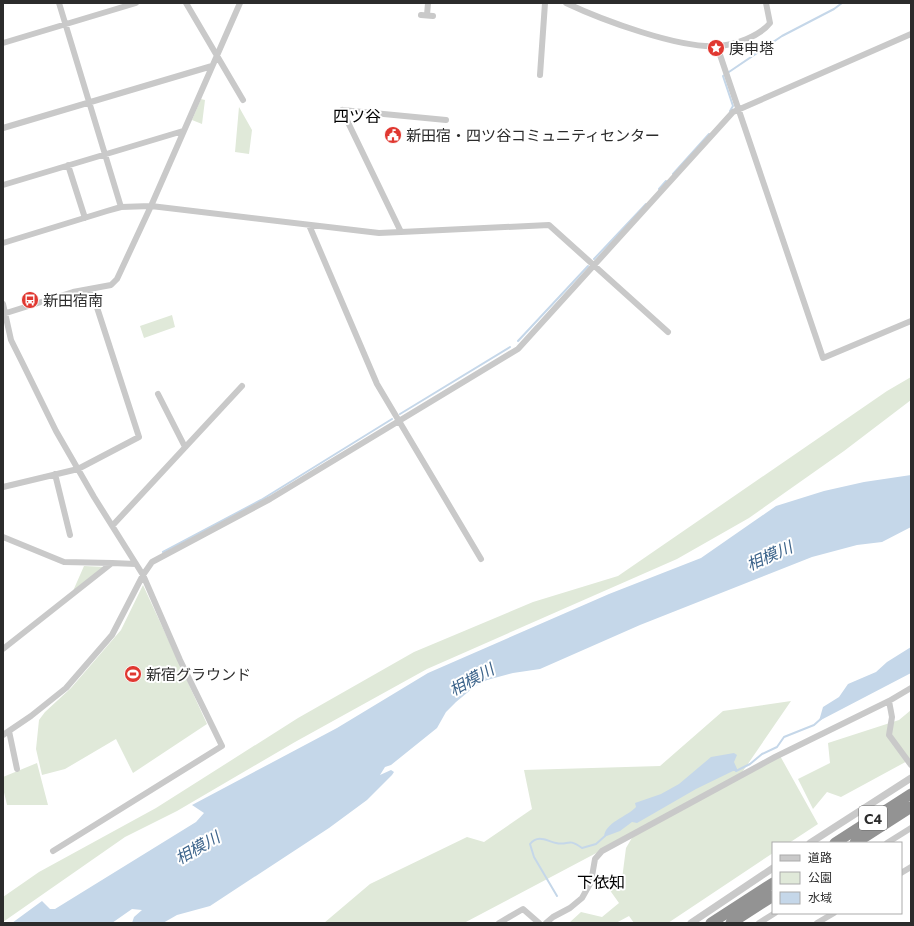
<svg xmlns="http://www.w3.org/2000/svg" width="914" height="926" viewBox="0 0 914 926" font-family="Commissioner,'Noto Sans JP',sans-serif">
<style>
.green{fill:#e0e9d9}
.water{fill:#c5d7e9}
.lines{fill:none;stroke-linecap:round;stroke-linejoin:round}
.stream{stroke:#c5d7e9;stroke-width:2}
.minor{stroke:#c9c9c9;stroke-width:6}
.tertiary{stroke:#c9c9c9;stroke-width:7}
.motorway{stroke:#939393;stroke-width:11}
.labels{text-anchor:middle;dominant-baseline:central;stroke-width:4;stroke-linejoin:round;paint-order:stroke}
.shield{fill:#fff;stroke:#6b6b6b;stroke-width:1}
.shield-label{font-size:14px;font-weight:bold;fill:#2c2c2c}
.poi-label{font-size:15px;fill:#2c2c2c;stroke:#fff;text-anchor:start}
.neighbourhood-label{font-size:16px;fill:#000;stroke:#fff}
.water-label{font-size:16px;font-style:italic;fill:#3d648b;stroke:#fff}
</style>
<rect width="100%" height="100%" fill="#fff"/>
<path class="green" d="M201,99L205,100L202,124L192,120Z
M239,107L252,130L249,154L235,152Z
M172,315L175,327L144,338L140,326Z
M911,377V400L844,451L749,518L677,559L427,669L295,742L177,811L125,837L3,922V897L39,872L156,808L298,718L414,652L533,602L618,576L887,391Z
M84,566L105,567L73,591Z
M143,585L207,724L133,773L116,739L65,769L42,775L36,749L39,720L45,712L71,688L121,630Z
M791,701L741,774L779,754L818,824L789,843H773V853L668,923H634L629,916L616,923H569L581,912L602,917L619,903L609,889L622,879L626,848L633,836L670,814L464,923H324L370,884L467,837L484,842L532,809L524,770L660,766L723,711Z
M911,710V759L841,797L827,792L813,809L798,779L830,763L828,743L899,720Z
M37,763L48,805H7L3,788V777Z"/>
<path class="water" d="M911,475V527L882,542L857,545L812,557L640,625L540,669L513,673L487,680L474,687L456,702L446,712L437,728L391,765L385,767L380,775L391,770L394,772L392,775L367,800L329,828L210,906L177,915L163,923H132L134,917L142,910L132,909L112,923H12L42,901L50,909H55L196,822L204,813L192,805L337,728L428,673L609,594L701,558L776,506L824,491L864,482Z
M911,647V673L819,721L823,707L839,697L848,684L876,672L887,662Z
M734,753L737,755L734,762L738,771H733L696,789L644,819L637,823L632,822L620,831L604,837C605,822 627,817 636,807L635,803L661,794L679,784L711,757Z"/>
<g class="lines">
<path class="stream" d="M730,111L733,106L723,76L782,36L834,9L842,3
M673,174L709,134
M659,189L666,181
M594,259L646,204
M518,341L588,266
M400,414L510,347
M163,552L261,500L392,419
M736,771L750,764L762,754L777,747L784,737L814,725L823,717
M557,896L534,857L530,844C538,834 547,841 556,843C569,846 567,837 582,848L596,844L605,836"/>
<path class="minor" d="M59,3L121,207
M186,3L243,100
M566,3C602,20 680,49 718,46C735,45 760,36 770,23L766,3
M421,15L433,16
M427,15L428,3
M3,43L136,3
M717,46L823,358L911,321
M540,75L545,3
M342,110L401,232L549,225L668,332
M342,110L446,120
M3,128L212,66
M68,165L85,218
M3,185L183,131
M309,225L377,384L481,559
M3,243L107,211L121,207L151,206L379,233L401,232
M3,304L11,340L22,362L56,431L94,497L143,575L180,660L222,746L53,851
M3,314L73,292L111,285L117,279L151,206L240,3
M158,394L185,447
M55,474L70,535
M3,487L78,469L139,437L91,289
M113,525L242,386
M3,537L64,562L112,563
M3,649L112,563L136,564
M889,701L892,717L889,735L911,765
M9,731L17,769
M3,735L31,716L66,688L112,635L143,575L152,562L270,499L518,349L733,112L911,34
M887,843L911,828
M901,873L911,867
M499,923L523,909L539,923
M546,923L553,917L570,908L582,898L591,882L595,859L602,851L775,757L889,701L911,688
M759,923L775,913
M817,923L834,913"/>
<path class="tertiary" d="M810,843L911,778
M691,923L773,868"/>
<path class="motorway" d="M835,843L911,794
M855,843L911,807
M711,923L773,883
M731,923L773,896"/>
</g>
<defs>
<g id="sight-disc" transform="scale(0.9)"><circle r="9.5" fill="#e03831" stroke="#fff"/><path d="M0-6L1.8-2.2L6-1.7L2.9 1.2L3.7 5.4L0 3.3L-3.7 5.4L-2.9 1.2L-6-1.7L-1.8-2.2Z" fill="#fff"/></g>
<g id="civic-disc" transform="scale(0.9)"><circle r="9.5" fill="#e03831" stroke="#fff"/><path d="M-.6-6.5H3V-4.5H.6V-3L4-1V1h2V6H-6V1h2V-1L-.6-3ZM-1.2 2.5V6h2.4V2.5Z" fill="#fff"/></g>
<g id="bus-disc" transform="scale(0.9)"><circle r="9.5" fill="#e03831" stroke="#fff"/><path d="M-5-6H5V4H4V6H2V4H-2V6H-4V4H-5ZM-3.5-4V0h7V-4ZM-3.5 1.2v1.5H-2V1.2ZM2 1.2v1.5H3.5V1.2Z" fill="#fff"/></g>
<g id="stadium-disc" transform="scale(0.9)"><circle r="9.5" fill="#e03831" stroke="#fff"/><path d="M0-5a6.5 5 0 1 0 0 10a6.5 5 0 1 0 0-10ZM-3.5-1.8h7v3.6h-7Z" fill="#fff"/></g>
</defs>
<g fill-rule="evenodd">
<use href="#sight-disc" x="716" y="48"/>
<use href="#civic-disc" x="393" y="135"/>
<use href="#bus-disc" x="30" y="300"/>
<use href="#stadium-disc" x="133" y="674"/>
</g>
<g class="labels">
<rect class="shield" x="859" y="806" width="28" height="24" rx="3"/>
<g class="shield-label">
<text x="873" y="818">C4</text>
</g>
<g class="poi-label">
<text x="729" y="48">庚申塔</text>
<text x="406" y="135">新田宿・四ツ谷コミュニティセンター</text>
<text x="43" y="300">新田宿南</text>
<text x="146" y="674">新宿グラウンド</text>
</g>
<g class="neighbourhood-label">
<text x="357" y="115">四ツ谷</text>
<text x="601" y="881">下依知</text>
</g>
<g class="water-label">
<text transform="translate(769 555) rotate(-24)">相模川</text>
<text transform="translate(471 679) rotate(-29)">相模川</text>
<text transform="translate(197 847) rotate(-30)">相模川</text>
</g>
</g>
<rect width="914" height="926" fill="none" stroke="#2c2c2c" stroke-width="8"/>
<rect x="772" y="842" width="130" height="72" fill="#ffffff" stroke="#ababab"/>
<rect x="780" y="855" width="20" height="6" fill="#c9c9c9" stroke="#ababab"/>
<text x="808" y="862" font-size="12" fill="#2c2c2c">道路</text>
<rect x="780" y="872" width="20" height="12" fill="#e0e9d9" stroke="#ababab"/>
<text x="808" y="882" font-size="12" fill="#2c2c2c">公園</text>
<rect x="780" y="892" width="20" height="12" fill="#c5d7e9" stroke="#ababab"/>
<text x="808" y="902" font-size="12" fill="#2c2c2c">水域</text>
</svg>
